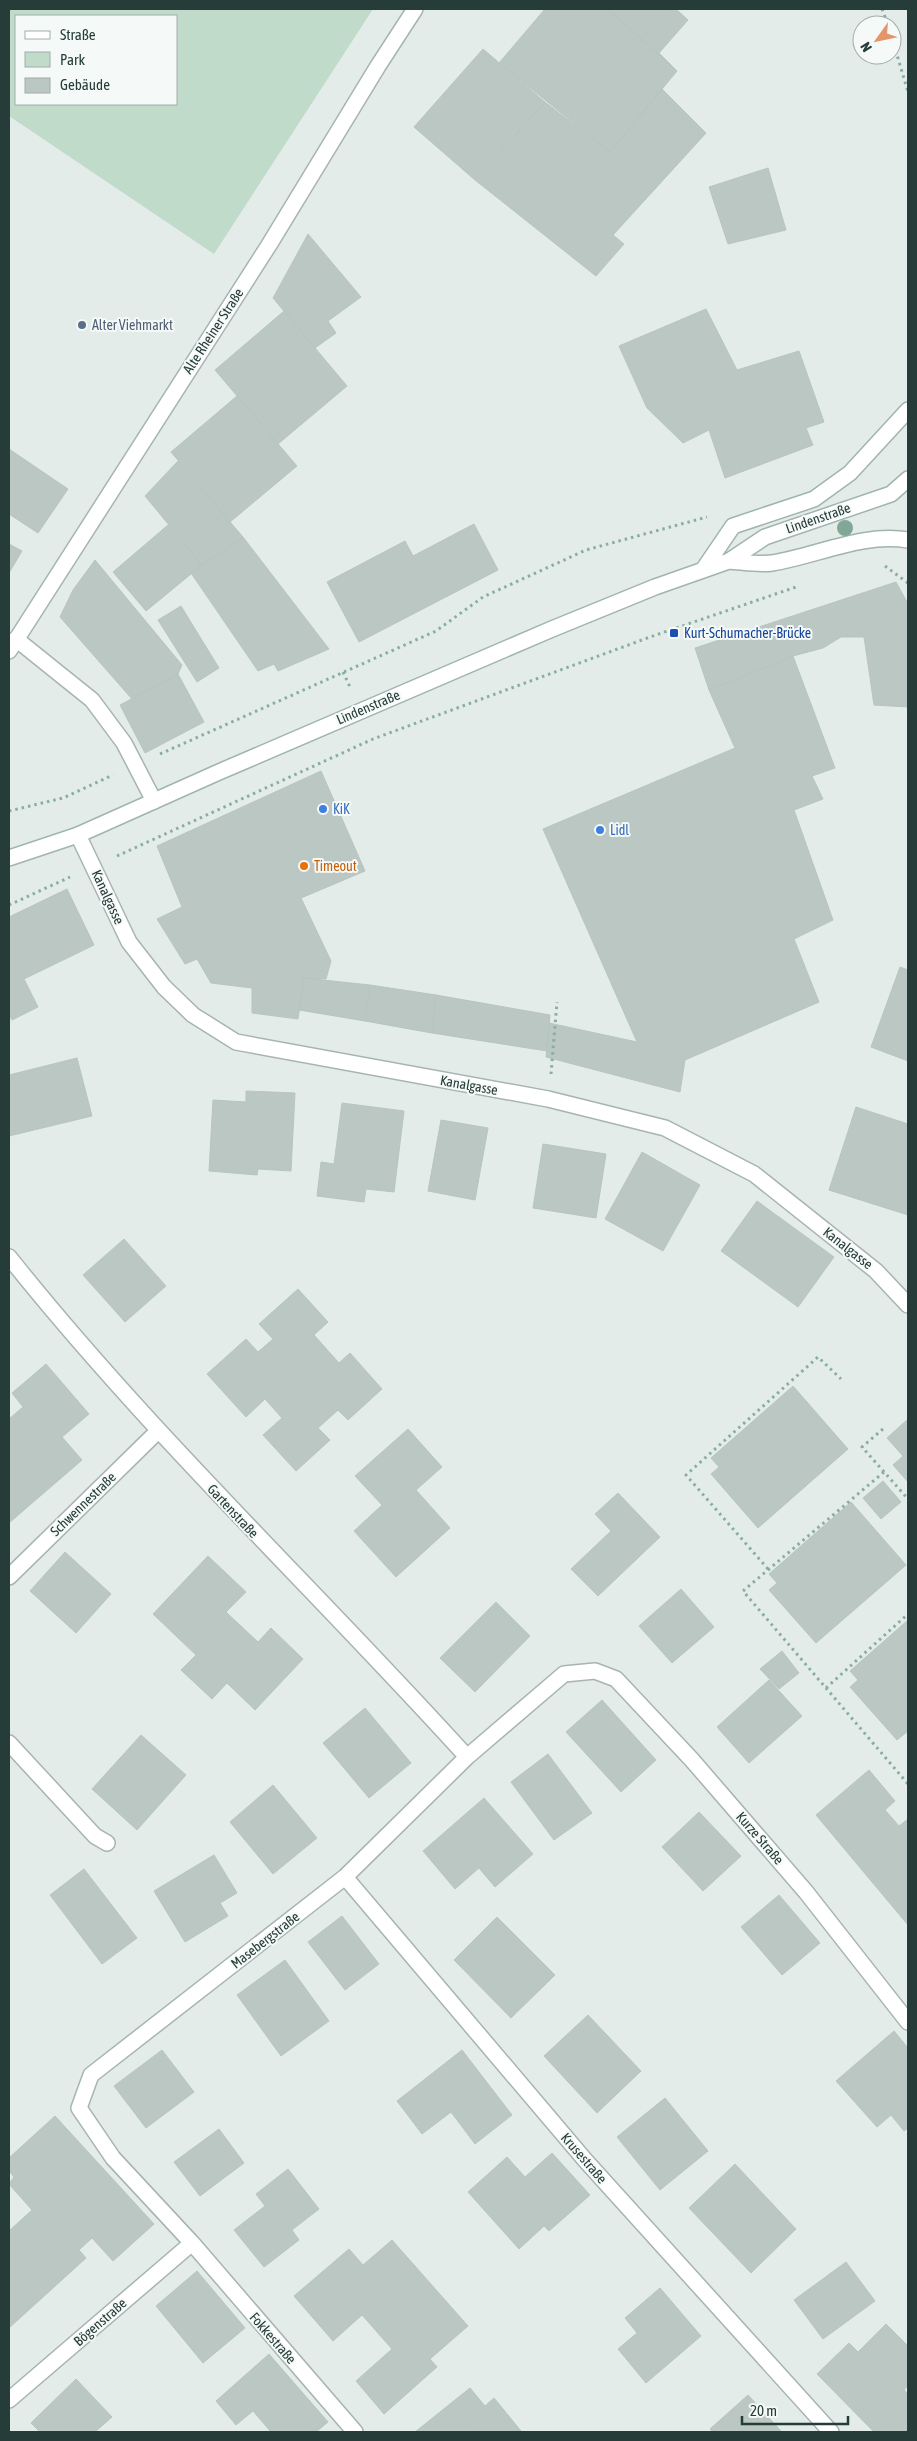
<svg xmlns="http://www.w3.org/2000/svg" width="917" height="2441" viewBox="0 0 917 2441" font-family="'Asap Condensed',sans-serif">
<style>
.green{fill:#c0dbca;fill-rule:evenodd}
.building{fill:#bac7c3;stroke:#b7c5c1}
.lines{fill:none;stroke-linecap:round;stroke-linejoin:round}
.service-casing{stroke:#a7b4b1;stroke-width:18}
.minor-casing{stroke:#a7b4b1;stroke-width:18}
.secondary-casing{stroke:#a1b4af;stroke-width:18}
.path{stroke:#88ada5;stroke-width:3;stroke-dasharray:2.5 4;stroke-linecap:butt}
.service{stroke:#fff;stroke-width:15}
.minor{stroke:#fff;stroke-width:15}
.secondary{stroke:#fff;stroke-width:15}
.tree{fill:#83a796}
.service-dot{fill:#5c6f8a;stroke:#f5f9f7;stroke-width:2}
.transit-dot{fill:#1a4fb4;stroke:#f5f9f7;stroke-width:2}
.shop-dot{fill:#3f7fe0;stroke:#f5f9f7;stroke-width:2}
.food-dot{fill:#e8710a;stroke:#f5f9f7;stroke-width:2}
.labels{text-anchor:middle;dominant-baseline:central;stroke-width:4;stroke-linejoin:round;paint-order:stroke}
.service-label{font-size:14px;fill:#4e5e75;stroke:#f5f9f7;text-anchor:start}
.street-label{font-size:14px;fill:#253c39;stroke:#f5f9f7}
.transit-label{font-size:14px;fill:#164399;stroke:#f5f9f7;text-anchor:start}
.shop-label{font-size:14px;fill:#366cbe;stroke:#f5f9f7;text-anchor:start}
.food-label{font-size:14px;fill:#c56008;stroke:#f5f9f7;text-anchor:start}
</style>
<rect width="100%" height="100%" fill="#e4ecea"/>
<path class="green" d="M9,9H373L214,254L9,116ZM16,16H176V104H16Z"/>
<path class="building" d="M545,9H608L677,71L610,152L499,63Z
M608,9H676L688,20L659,53L677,71Z
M483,49L545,102L475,180L414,127Z
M662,89L706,133L613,235L624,244L596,276L475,180L545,102L610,152Z
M768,168L786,230L728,244L709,187Z
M308,234L361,297L328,321L336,333L315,348L273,298Z
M706,309L737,370L799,351L824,422L806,428L813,445L725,478L709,430L683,443L647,408L619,346Z
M284,311L347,386L278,444L215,370Z
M237,396L297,466L230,522L171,452Z
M9,449L68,489L38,533L9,514Z
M178,461L243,537L202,565L145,496Z
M474,524L498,570L359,642L327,582L405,541L413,556Z
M168,525L202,565L146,611L113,572Z
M243,537L329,649L278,671L274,664L258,671L191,573Z
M9,544L22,551L9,573Z
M95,560L182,665L178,674L132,699L60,617L73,590Z
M896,582L908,604V707L874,705L864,637H841L823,648L793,656L709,690L695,648Z
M181,606L219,668L197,682L158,620Z
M793,656L835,768L812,776L823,799L794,810L833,920L794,939L819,1002L685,1060L680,1092L546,1057L549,1023L637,1042L543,829L735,748L709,690Z
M178,674L204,722L145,753L120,705Z
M321,771L365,871L301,898L331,961L326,979L304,978L298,1019L252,1013V988L211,983L197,959L185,964L157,919L182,907L157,846Z
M67,889L94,945L24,979L38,1007L12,1020L9,1015V917Z
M900,967L908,970V1061L871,1047Z
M304,978L370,985L365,1021L299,1010Z
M370,985L436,995L432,1033L365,1021Z
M436,995L550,1015L547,1051L432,1033Z
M77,1058L92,1116L9,1136V1075Z
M246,1091L295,1093L291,1171L258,1169L257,1175L209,1171L213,1100L246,1102Z
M342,1103L404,1111L394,1192L366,1189L364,1202L317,1196L321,1162L334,1164Z
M856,1107L908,1124V1215L829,1190Z
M441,1120L488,1128L475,1200L428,1191Z
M543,1144L606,1154L596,1218L533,1208Z
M642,1152L700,1185L663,1251L605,1219Z
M757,1201L834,1257L798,1307L721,1251Z
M124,1239L166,1286L125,1322L83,1275Z
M298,1289L328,1322L314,1335L339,1363L350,1353L382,1389L348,1420L338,1410L318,1428L330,1440L296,1471L263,1435L282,1418L265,1399L246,1417L207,1374L246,1339L258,1352L273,1339L259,1324Z
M46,1364L89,1414L62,1437L82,1460L9,1523V1419L23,1407L12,1393Z
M793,1386L848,1449L758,1528L711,1474L719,1467L711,1458Z
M908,1419V1482L893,1465L903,1456L887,1438Z
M408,1429L442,1467L416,1490L450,1528L396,1577L354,1531L382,1505L355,1476Z
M883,1481L901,1502L881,1519L863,1498Z
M618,1493L660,1537L598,1596L571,1569L611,1531L595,1514Z
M851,1502L906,1565L816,1643L769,1590L777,1583L769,1574Z
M65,1552L111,1594L76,1633L30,1591Z
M208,1556L246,1592L226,1612L258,1642L271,1628L303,1659L255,1710L227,1683L212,1699L181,1670L196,1655L153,1614Z
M681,1589L714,1627L672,1663L639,1626Z
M496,1602L530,1636L475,1692L440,1658Z
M908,1620V1731L897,1740L850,1687L858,1680L850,1671Z
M782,1651L799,1673L779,1689L760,1669Z
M769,1680L802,1716L749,1763L717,1727Z
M602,1700L656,1760L621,1792L566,1732Z
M365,1708L411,1763L369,1798L323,1743Z
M141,1735L186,1775L137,1830L92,1789Z
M548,1754L592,1813L554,1840L511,1782Z
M869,1770L895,1801L885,1810L899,1826L908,1819V1925L816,1815Z
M273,1785L317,1838L273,1874L230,1822Z
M484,1798L533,1854L495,1887L479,1868L455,1889L423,1851Z
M699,1812L741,1856L703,1891L662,1847Z
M214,1855L237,1893L220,1903L228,1916L185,1942L154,1891Z
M84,1869L137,1938L102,1964L50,1895Z
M779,1895L820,1943L782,1975L741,1927Z
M342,1916L379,1964L345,1990L308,1942Z
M497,1917L555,1975L511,2018L454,1960Z
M285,1960L329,2021L281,2056L237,1995Z
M588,2015L641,2071L597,2113L544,2056Z
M894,2031L908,2048V2128L904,2131L891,2115L877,2127L836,2081Z
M162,2050L194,2092L146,2128L114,2086Z
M462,2050L512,2115L475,2144L451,2112L422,2134L397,2101Z
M665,2098L708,2151L660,2190L617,2137Z
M55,2116L154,2224L113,2261L92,2238L79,2250L86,2258L9,2328V2231L32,2210L9,2184L14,2177L9,2171V2158Z
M219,2129L244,2163L200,2196L174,2162Z
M552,2153L590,2195L549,2231L544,2226L519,2249L468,2192L507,2157L525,2177Z
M735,2164L796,2229L751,2273L689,2208Z
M288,2169L319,2209L292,2230L299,2240L264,2267L234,2230L265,2206L256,2194Z
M392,2240L468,2326L430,2359L437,2367L384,2414L356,2381L392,2349L362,2315L333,2341L294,2296L349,2249L363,2265Z
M846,2262L875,2301L823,2339L794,2300Z
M197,2271L245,2328L203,2363L156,2306Z
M660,2288L701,2336L646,2383L618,2349L637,2333L625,2318Z
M886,2324L908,2346V2385L904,2390L908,2394V2432H874L817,2374L849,2343L858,2352Z
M269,2354L328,2422L316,2432H271L253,2411L236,2425L216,2401Z
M76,2379L112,2417L95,2432H40L31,2423Z
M470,2388L485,2406L494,2398L521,2431L415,2432Z
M748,2395L782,2432H713L710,2429Z"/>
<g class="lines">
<g class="service-casing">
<path id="service" d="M16,639L92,700L124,743L154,801
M9,1743L95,1836L107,1843"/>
</g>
<g class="minor-casing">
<path id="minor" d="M9,651L269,245L378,66L415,9
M78,835L129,942L164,987L193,1015L236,1042L548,1099L665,1128L754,1174L876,1271L908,1305
M9,1257C150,1434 315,1589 467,1757
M9,1577L158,1431
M345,1877L585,2160L831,2432
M9,2400L192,2243
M355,2432L192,2243L113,2158L79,2108L91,2075L345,1877L467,1757L564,1674L595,1671L616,1679L692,1760L806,1892L908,2022"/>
</g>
<g class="secondary-casing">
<path id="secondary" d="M729,561C743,562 759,565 772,563C816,556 864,532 908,540
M703,570L733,526L814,499L850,473L908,410
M9,858L78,835L219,772L552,629L655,587L729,561L765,537L891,494L908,479"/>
</g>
<path class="path" d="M882,9L888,25
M892,38L908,92
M885,566L908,583
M343,672L350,687
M160,754L436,631L483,597L586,550L707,517
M9,811L63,798L113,775
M117,856L373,739L650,637L796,587
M9,905L70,877
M551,1074L557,1002
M883,1429L862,1447L908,1499
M884,1472L743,1591L908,1784
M768,1569L686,1475L818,1357L841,1379
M826,1688L908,1614"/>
<use href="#service" class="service"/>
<use href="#minor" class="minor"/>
<use href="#secondary" class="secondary"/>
</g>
<circle class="tree" cx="845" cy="528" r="8"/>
<circle class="service-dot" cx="82" cy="325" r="5"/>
<rect class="transit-dot" x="669" y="628" width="10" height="10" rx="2.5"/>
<g class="shop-dot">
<circle cx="323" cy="809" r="5"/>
<circle cx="600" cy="830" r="5"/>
</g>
<circle class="food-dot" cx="304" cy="866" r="5"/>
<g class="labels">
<g class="service-label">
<text x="92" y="325">Alter Viehmarkt</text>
</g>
<g class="street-label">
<text transform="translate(213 331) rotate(-57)">Alte Rheiner Straße</text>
<text transform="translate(818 518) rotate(-19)">Lindenstraße</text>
<text transform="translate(368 707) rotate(-23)">Lindenstraße</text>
<text transform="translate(108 897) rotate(65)">Kanalgasse</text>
<text transform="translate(469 1085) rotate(10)">Kanalgasse</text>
<text transform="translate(848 1248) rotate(38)">Kanalgasse</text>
<text transform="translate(83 1504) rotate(-44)">Schwennestraße</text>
<text transform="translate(233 1511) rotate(47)">Gartenstraße</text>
<text transform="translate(760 1838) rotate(49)">Kurze Straße</text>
<text transform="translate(265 1940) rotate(-38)">Masebergstraße</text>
<text transform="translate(584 2158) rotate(49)">Krusestraße</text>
<text transform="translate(100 2322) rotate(-41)">Bögenstraße</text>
<text transform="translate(273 2338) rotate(49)">Fokkestraße</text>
</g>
<g class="transit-label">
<text x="684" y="633">Kurt-Schumacher-Brücke</text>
</g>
<g class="shop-label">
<text x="333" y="809">KiK</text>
<text x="610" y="830">Lidl</text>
</g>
<g class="food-label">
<text x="314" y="866">Timeout</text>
</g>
</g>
<rect width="917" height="2441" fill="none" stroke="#253c39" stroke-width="20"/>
<rect x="15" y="15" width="162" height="90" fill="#f5f9f7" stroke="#a2adab"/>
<rect x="25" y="31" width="25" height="8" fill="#ffffff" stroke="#a2adab"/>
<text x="60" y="40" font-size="15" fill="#253c39">Straße</text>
<rect x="25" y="52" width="25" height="15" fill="#c0dbca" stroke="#a2adab"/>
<text x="60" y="65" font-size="15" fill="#253c39">Park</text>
<rect x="25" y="78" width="25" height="15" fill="#bac7c3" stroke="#a2adab"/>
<text x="60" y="90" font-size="15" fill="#253c39">Gebäude</text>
<g transform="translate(877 40) rotate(237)"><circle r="24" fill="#f5f9f7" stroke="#a2adab"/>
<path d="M0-4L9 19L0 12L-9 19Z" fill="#e4966b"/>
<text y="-8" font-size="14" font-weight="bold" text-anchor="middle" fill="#253c39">N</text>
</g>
<path d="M742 2416v8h106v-8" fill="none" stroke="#253c39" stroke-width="2.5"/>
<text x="750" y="2416" font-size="15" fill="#253c39" stroke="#f5f9f7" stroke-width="4" paint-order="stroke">20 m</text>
</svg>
